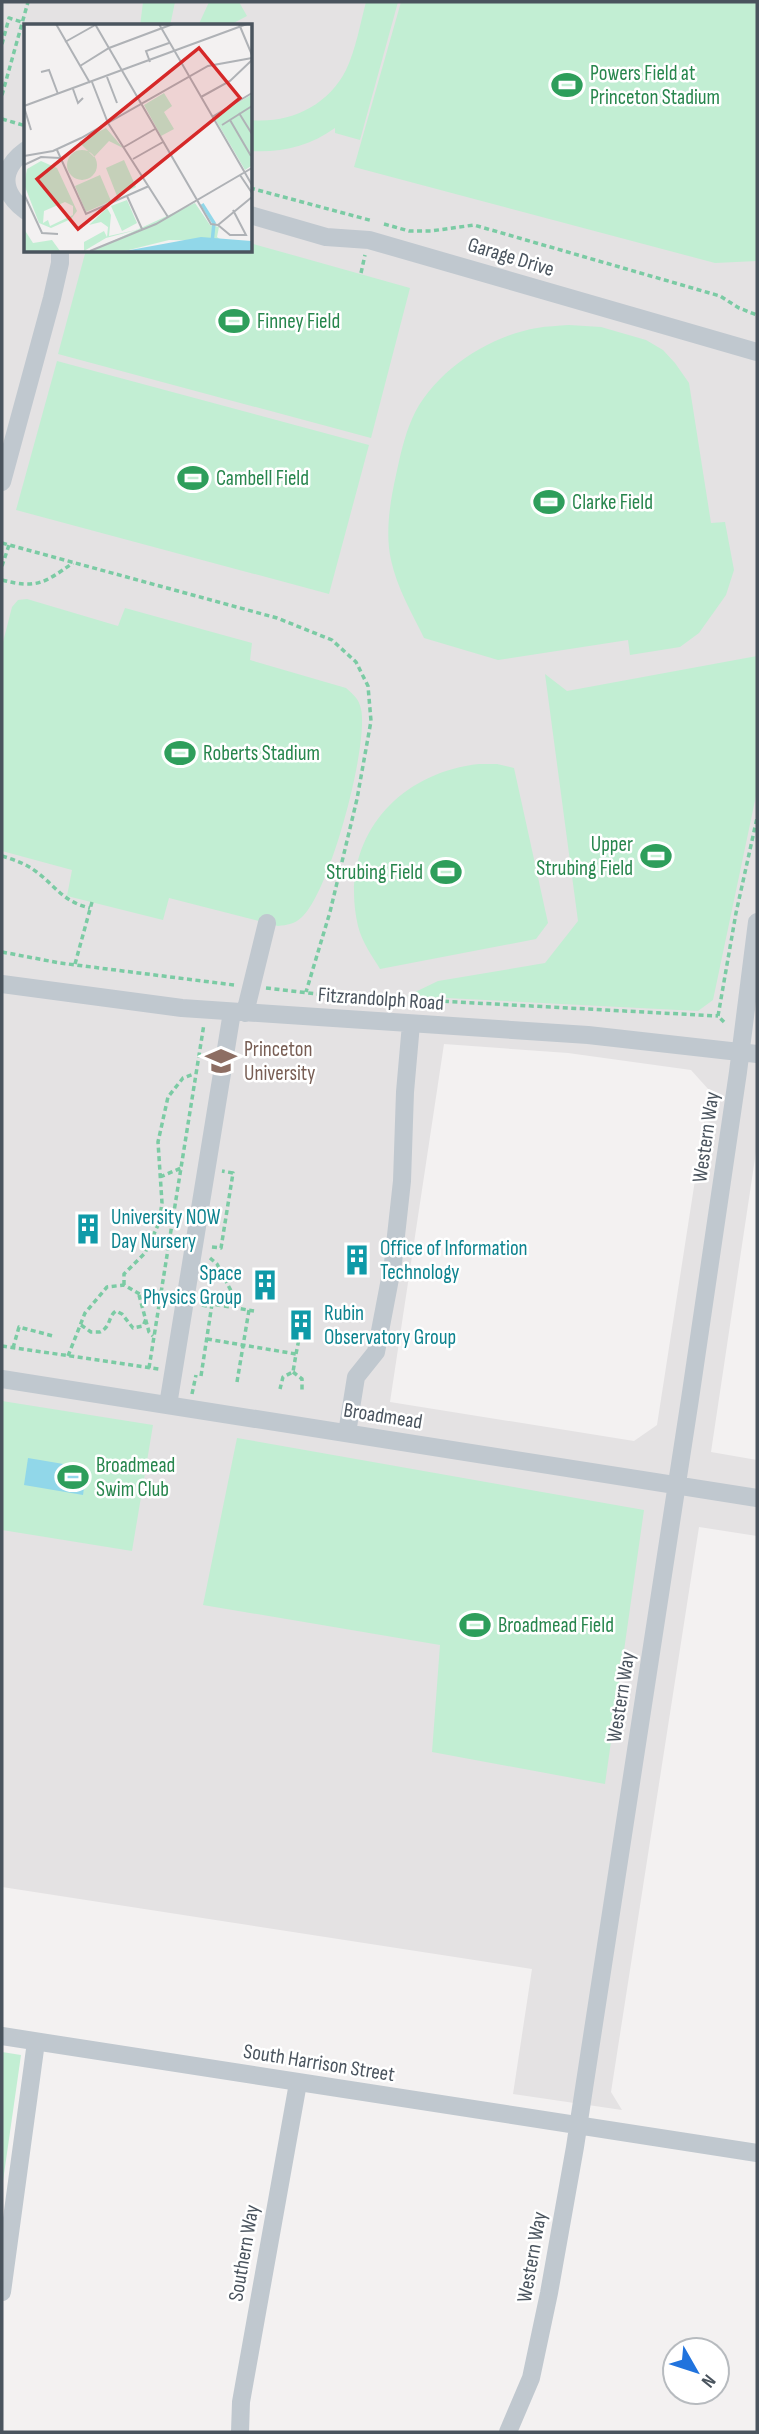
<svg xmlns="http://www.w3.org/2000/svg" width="759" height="2434" viewBox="0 0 759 2434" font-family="'Sofia Sans Condensed',sans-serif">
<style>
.education{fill:#e4e2e3;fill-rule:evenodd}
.green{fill:#c2eed3}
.water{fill:#91d7e9}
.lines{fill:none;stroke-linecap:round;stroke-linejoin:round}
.path{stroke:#7bcba4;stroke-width:3.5;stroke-dasharray:5 3.5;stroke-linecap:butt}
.minor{stroke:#c0c8cf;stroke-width:18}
.labels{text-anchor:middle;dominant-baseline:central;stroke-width:5;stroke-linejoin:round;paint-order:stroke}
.leisure-label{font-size:21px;fill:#27864d;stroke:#fff;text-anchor:start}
.street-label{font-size:21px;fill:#4a545e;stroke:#fff}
.education-label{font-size:21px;fill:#785e54;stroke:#fff;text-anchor:start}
.culture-label{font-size:21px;fill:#0d838f;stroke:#fff;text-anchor:start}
.inset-river{fill:none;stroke:#91d7e9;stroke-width:3.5}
.inset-road{fill:none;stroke:#afb2b6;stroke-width:2}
.view{fill:#d62828;fill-opacity:0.15;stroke:#d62828;stroke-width:3.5}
.inset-edge{fill:none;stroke:#4a545e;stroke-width:3.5}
</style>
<rect width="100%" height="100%" fill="#f3f1f1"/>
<path class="education" d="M2,2H757V1145L711,1452L757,1460V1536L699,1527L611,2092L622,2110L513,2094L532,1969L2,1887ZM26,26H250V250H26ZM444,1044L568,1053L691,1070L709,1090L657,1425L634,1441L390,1402Z"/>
<path class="green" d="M143,2H175L170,26H140Z
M209,2H239L247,16L228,26H198Z
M366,2H398L360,140L335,133V128C310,146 281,153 250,151V120C289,124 328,106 346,70C356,49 360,24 366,2Z
M401,2H757V261L715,263L354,167Z
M250,243L410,288L371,438L58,354L86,250H250Z
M569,325L601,327L646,340L663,350L675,363L689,383L711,523L725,522L734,570L726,595L699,633L680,647L630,655L628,640L498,660L424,638C412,613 397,588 391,560C385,533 390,502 396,475C400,457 404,437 412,419C432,373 488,336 537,328C547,326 558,326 569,325Z
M57,361L369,445L329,594L16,510Z
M27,599L118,626L125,608L252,643L250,660L346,688C353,694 359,699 361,709C369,745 330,892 302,917C295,924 287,925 278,926L169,898L163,920L67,896L72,870L2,851V646L12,607L18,600Z
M757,656V791L713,1000L698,1011L407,996L438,981L545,963L578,921L545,674L567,691Z
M479,764H497L514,768L548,923L536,939L380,969C372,956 362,942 358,926C338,841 396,773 479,764Z
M2,1401L153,1425L132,1551L2,1530Z
M237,1438L644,1510L605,1784L432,1752L440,1645L203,1605Z
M2,2052L21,2055L2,2188Z"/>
<path class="water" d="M28,1458L87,1468L83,1495L24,1485Z"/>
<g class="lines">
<path class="path" d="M2,44L9,18L22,22
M2,95L28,2
M2,119L26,126
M250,188L373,221
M384,224L409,231H431L474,225L720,296L739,308L757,315
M361,273L365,255
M2,543L277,618L332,640L356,662L368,686L371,721L357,799L330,912L306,992
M2,566L9,545
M2,580C37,589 44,583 73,563
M2,856C15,860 27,864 38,873C57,888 64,902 90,908
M2,952L60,963L234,985
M75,964L92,902
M266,988L326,995L718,1016
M724,1022L718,1016L736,913L757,818
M160,1177L181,1168
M212,1247L221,1248L233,1173L222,1171
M210,1258L217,1264L240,1308
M124,1285V1274L145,1253L159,1223L162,1203L158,1142L168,1097L183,1078L194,1074
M139,1295L149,1332L153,1336
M202,1305L212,1307
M81,1325L91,1332H100C111,1327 108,1316 116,1311L122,1314L133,1328L143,1326L146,1319
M207,1339L296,1354L293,1372L283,1377L280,1389
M2,1346L159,1369
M13,1348L19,1327L53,1336
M296,1354L299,1339
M68,1356L85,1313L107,1287L124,1285L143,1296L159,1298
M149,1368L204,1024
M293,1372L302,1379V1392
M201,1376L212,1304L254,1311
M237,1382L249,1310
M192,1394L196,1375"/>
<path class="minor" d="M26,150C0,169 0,192 26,211
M250,215L326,237L369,240L757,352
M2,482L52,298L60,263V250
M2,984L182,1008L588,1035L757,1054
M245,1013L267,923
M2,1379L757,1498
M168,1405L232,1012
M347,1433L356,1377L376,1352L393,1263L402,1181L405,1092L411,1024
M2,2036L757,2153
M2,2292L36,2042
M240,2432L241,2402L298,2083
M508,2432L531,2378L549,2293L575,2147L690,1399L738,1072L757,922"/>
</g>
<defs>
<g id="stadium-bare" transform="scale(2.415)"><path d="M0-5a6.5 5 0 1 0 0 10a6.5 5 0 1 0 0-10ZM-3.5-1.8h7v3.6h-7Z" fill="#2e9e5b" stroke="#fff" stroke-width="2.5" paint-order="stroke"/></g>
<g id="university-bare" transform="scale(2.415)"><path d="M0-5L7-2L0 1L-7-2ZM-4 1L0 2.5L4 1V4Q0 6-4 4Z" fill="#8d6e63" stroke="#fff" stroke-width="2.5" paint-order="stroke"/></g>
<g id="building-bare" transform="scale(2.415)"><path d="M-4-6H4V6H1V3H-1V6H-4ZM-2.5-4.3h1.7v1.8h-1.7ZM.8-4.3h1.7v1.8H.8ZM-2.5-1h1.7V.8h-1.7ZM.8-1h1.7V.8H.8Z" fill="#0f9aa8" stroke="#fff" stroke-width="2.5" paint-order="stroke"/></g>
</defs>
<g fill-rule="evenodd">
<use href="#stadium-bare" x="567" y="85"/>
<use href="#stadium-bare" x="234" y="321"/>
<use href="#stadium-bare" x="193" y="478"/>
<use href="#stadium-bare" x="549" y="502"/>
<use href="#stadium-bare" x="180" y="753"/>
<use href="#stadium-bare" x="656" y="856"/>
<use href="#stadium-bare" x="446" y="872"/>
<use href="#university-bare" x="221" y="1061"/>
<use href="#building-bare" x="88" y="1229"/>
<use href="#building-bare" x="357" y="1260"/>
<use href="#building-bare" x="265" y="1285"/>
<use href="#building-bare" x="301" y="1325"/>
<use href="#stadium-bare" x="73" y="1477"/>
<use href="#stadium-bare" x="475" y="1625"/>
</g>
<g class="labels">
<g class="leisure-label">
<text x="590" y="73">Powers Field at<tspan x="590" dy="24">Princeton Stadium</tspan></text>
<text x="257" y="321">Finney Field</text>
<text x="216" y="478">Cambell Field</text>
<text x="572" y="502">Clarke Field</text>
<text x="203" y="753">Roberts Stadium</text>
<text x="633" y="844" text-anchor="end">Upper<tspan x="633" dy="24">Strubing Field</tspan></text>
<text x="423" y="872" text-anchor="end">Strubing Field</text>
<text x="96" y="1465">Broadmead<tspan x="96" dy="24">Swim Club</tspan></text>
<text x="498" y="1625">Broadmead Field</text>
</g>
<g class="street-label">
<text transform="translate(511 257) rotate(17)">Garage Drive</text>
<text transform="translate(381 999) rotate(4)">Fitzrandolph Road</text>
<text transform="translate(706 1137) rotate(-82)">Western Way</text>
<text transform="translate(383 1416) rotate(9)">Broadmead</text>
<text transform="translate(621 1697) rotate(-81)">Western Way</text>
<text transform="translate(319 2063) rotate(9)">South Harrison Street</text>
<text transform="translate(244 2253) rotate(-80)">Southern Way</text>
<text transform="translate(532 2257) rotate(-80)">Western Way</text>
</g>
<g class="education-label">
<text x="244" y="1049">Princeton<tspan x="244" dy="24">University</tspan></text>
</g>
<g class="culture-label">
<text x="111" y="1217">University NOW<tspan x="111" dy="24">Day Nursery</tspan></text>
<text x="380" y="1248">Office of Information<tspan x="380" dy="24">Technology</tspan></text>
<text x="242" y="1273" text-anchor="end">Space<tspan x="242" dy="24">Physics Group</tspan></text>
<text x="324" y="1313">Rubin<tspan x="324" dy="24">Observatory Group</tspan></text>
</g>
</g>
<g transform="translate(24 24)">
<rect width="228" height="228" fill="#f3f1f1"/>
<path d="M140,69L148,82L140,88L150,105L137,112L120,81ZM227,71V142L221,146L190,93ZM82,104L99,124L85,117L70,133L55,118ZM43 141a15 15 0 1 1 30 0a15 15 0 1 1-30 0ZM100,136L112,163L93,172L82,144ZM17,137L33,144L53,187L47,195L27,204L15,199L0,160L3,145ZM41,178L49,182V191L26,202L24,196L19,199L20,187ZM76,151L87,177L62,188L51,162ZM103,176L113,199L98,207L87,182ZM171,179L186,201L195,203L193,213L198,217L145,216L101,227H67ZM83,184L87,191L85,212L116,205L82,214L60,227V218L80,207L83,213L84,203L77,198L65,201ZM0,205L9,219L28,216L36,227H0Z" fill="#c2eed3" fill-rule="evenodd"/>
<path d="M177,213L227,217V227H101Z" fill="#91d7e9"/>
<path class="inset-river" d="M178,180L190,199L188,219"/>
<path class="inset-road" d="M32,0L66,59M71,0L187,200L194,201M135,0L228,161M215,0L228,31M41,18L73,0M126,38L122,27L145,19M56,42L85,24L149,0M17,48L25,46L34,70M83,53L93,79M68,58L84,99L144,193M49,65L54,79L59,74M177,73L206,57L228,36M0,82L223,0M0,83L7,106M215,89L228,110M188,93L228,69M206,96L227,132M198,101L228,82M100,123L131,105M33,126L62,190L125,162M0,132L29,127L57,114L184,42L228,34M109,135L139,118M0,141L17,133L36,134M216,151L228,169M0,170L18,209L34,210M103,172L118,205M194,201L206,211H222L209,186M194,201L228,173M66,227L132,200L228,144"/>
<path class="view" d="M175,24L216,74L54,205L13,155Z"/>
<rect width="228" height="228" class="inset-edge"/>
</g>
<rect width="759" height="2434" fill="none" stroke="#4a545e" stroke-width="7"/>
<g transform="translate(696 2371) rotate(129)"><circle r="33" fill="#ffffff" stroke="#b7bbbf" stroke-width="2"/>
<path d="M0-5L12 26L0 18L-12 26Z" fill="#2173dd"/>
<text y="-10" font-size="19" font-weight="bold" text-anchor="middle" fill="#4a545e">N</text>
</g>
</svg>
